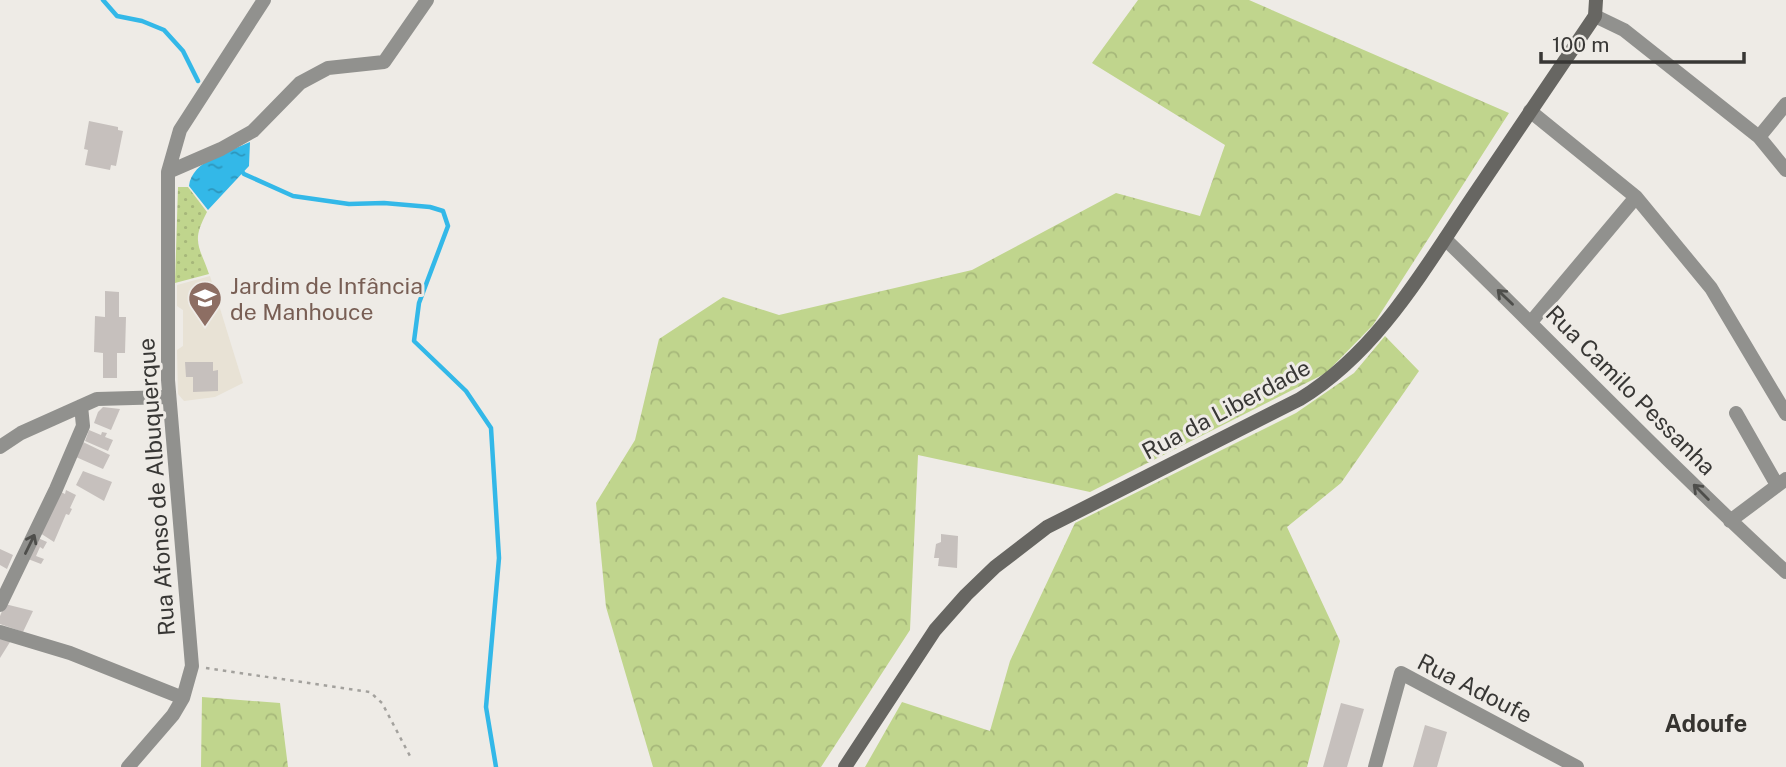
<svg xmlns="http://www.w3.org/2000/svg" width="1786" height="767" viewBox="0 0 1786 767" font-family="'Public Sans',sans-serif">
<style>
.built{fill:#e8e2d5}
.forest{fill:url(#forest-crowns)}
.park{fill:url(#park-dots)}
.water{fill:url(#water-ripples)}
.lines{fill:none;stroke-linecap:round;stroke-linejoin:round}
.stream{stroke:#33b8e8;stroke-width:4.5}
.building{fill:#c6c0bd}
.path{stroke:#a3a19d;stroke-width:2.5;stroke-dasharray:3.5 5;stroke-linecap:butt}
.street{stroke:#91918e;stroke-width:14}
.secondary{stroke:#676662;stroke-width:14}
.oneway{stroke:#4e4e4b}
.labels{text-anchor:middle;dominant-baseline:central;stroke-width:6;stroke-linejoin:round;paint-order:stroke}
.education-label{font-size:23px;fill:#785e54;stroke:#eeebe6;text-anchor:start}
.street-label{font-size:23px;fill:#383735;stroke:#eeebe6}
.neighbourhood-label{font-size:24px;font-weight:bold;fill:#363430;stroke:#eeebe6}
</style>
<defs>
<pattern id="forest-crowns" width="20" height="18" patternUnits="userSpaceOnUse" patternTransform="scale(1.75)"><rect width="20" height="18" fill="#c0d58d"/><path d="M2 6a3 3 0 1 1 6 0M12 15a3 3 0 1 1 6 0" fill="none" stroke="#a6b77a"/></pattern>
<pattern id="park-dots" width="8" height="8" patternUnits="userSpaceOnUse" patternTransform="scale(1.75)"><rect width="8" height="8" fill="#c0d58d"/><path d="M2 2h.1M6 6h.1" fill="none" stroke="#a6b77a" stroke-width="1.8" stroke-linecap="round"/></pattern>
<pattern id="water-ripples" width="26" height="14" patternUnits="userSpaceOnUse" patternTransform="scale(1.75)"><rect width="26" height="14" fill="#33b8e8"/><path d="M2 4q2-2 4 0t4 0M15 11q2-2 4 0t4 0" fill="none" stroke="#2c96bd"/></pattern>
</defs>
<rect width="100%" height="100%" fill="#eeebe6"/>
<path class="built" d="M210,276L243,383L215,397L184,401L178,394L177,350L183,346V310L177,306V285Z"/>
<path class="forest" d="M1138,0H1249L1509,113L1373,325L1326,373L1090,492L918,455L910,630L821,767H653L606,607L596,503L635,440L659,339L723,297L779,315L972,270L1116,193L1200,216L1225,145L1092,63Z
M1385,336L1419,371L1341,483L1287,527L1340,641L1307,767H865L902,702L990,731L1010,661L1075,523L1296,413L1354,373Z
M202,697L280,703L288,767H201Z"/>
<path class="park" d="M178,187H188L207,212C191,242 199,245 209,274L175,283Z"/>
<path class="water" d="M250,142L249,166L208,210L189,186C192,160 229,152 250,142Z"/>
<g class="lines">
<path class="stream" d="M103,0L117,16L142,21L164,30L183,51L198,81
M241,170L244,174L293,196L349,204L384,203L430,207L443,211L448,226L419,303L414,341L466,391L491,428L499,558L486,707L496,767"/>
</g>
<path class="building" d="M89,121L118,127V130L123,131L116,166L111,165L110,170L85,165L88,150L84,149Z
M105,291L119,292V317H126L125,353H117V378H103V353L94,352L95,316L105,317Z
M185,362H213V371L218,370V391L193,392V377H186Z
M103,407L120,409L111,430L94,423L98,412Z
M89,430L101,435L102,432L107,433L105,437L113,440L108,451L85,441Z
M83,442L110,455L103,469L76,457Z
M83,471L112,482L104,501L76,485Z
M66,490L76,495L70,508L72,509L69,515L66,514L54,542L40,533L59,491L65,494Z
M941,534L958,536L957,568L938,566L939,558H934L936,544L941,542Z
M38,538L47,542L43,549L40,547L36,556L44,559L41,564L28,559Z
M0,549L13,555L7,569L0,565Z
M5,604L33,611L23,632L0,624V616Z
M0,636L10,642L0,658Z
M1341,703L1364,709L1347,767H1323Z
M1425,725L1447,732L1437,767H1413Z"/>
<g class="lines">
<path class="path" d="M206,668L370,692L382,703L410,756"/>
<path class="street" d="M1595,16L1624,30L1759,137L1786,170
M1530,111L1636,197L1711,288L1786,414
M1759,137L1786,104
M168,172L221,149L253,131L300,83L328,68L384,62L427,0
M1445,239C1559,349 1669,465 1786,572
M1531,322L1636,197
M1736,413L1777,485
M0,447L21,433L97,399L169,397
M1730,521L1786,479
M0,605L56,489L83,426L81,406
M0,632L70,653L183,698
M128,767L173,715L183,698L192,666L168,380V172L180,130L264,0
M1375,767L1401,673L1577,767"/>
<path class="secondary" d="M845,767L935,630L966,595L995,567L1047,527L1300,399C1377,352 1423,271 1472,198C1513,137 1554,76 1595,16L1596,0"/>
</g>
<defs><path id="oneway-shaft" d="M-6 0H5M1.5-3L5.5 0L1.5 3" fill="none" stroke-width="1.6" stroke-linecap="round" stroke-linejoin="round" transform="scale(1.75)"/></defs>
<g class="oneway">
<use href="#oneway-shaft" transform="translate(1505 297) rotate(-136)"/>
<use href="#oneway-shaft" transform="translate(1701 492) rotate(-135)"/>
<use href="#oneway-shaft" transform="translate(30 544) rotate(-64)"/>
</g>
<defs>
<g id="school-pin" transform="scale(1.75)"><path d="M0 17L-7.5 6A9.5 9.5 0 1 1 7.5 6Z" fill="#8d6e63" stroke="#eeebe6"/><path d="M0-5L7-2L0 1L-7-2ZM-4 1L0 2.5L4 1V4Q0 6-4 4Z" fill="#fff"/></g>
</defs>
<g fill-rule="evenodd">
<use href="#school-pin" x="205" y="298"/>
</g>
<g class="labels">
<g class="education-label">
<text x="230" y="285">Jardim de Infância<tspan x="230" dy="26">de Manhouce</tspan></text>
</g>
<g class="street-label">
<text transform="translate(1631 390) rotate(45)">Rua Camilo Pessanha</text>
<text transform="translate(1226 409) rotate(-28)">Rua da Liberdade</text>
<text transform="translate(156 487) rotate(-94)">Rua Afonso de Albuquerque</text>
<text transform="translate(1475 688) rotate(27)">Rua Adoufe</text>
</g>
<g class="neighbourhood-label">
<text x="1706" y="723">Adoufe</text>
</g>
</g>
<path d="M1541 52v10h203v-10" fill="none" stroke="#383735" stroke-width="3.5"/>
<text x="1552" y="52" font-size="21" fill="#383735" stroke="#eeebe6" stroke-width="5" paint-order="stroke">100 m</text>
</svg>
